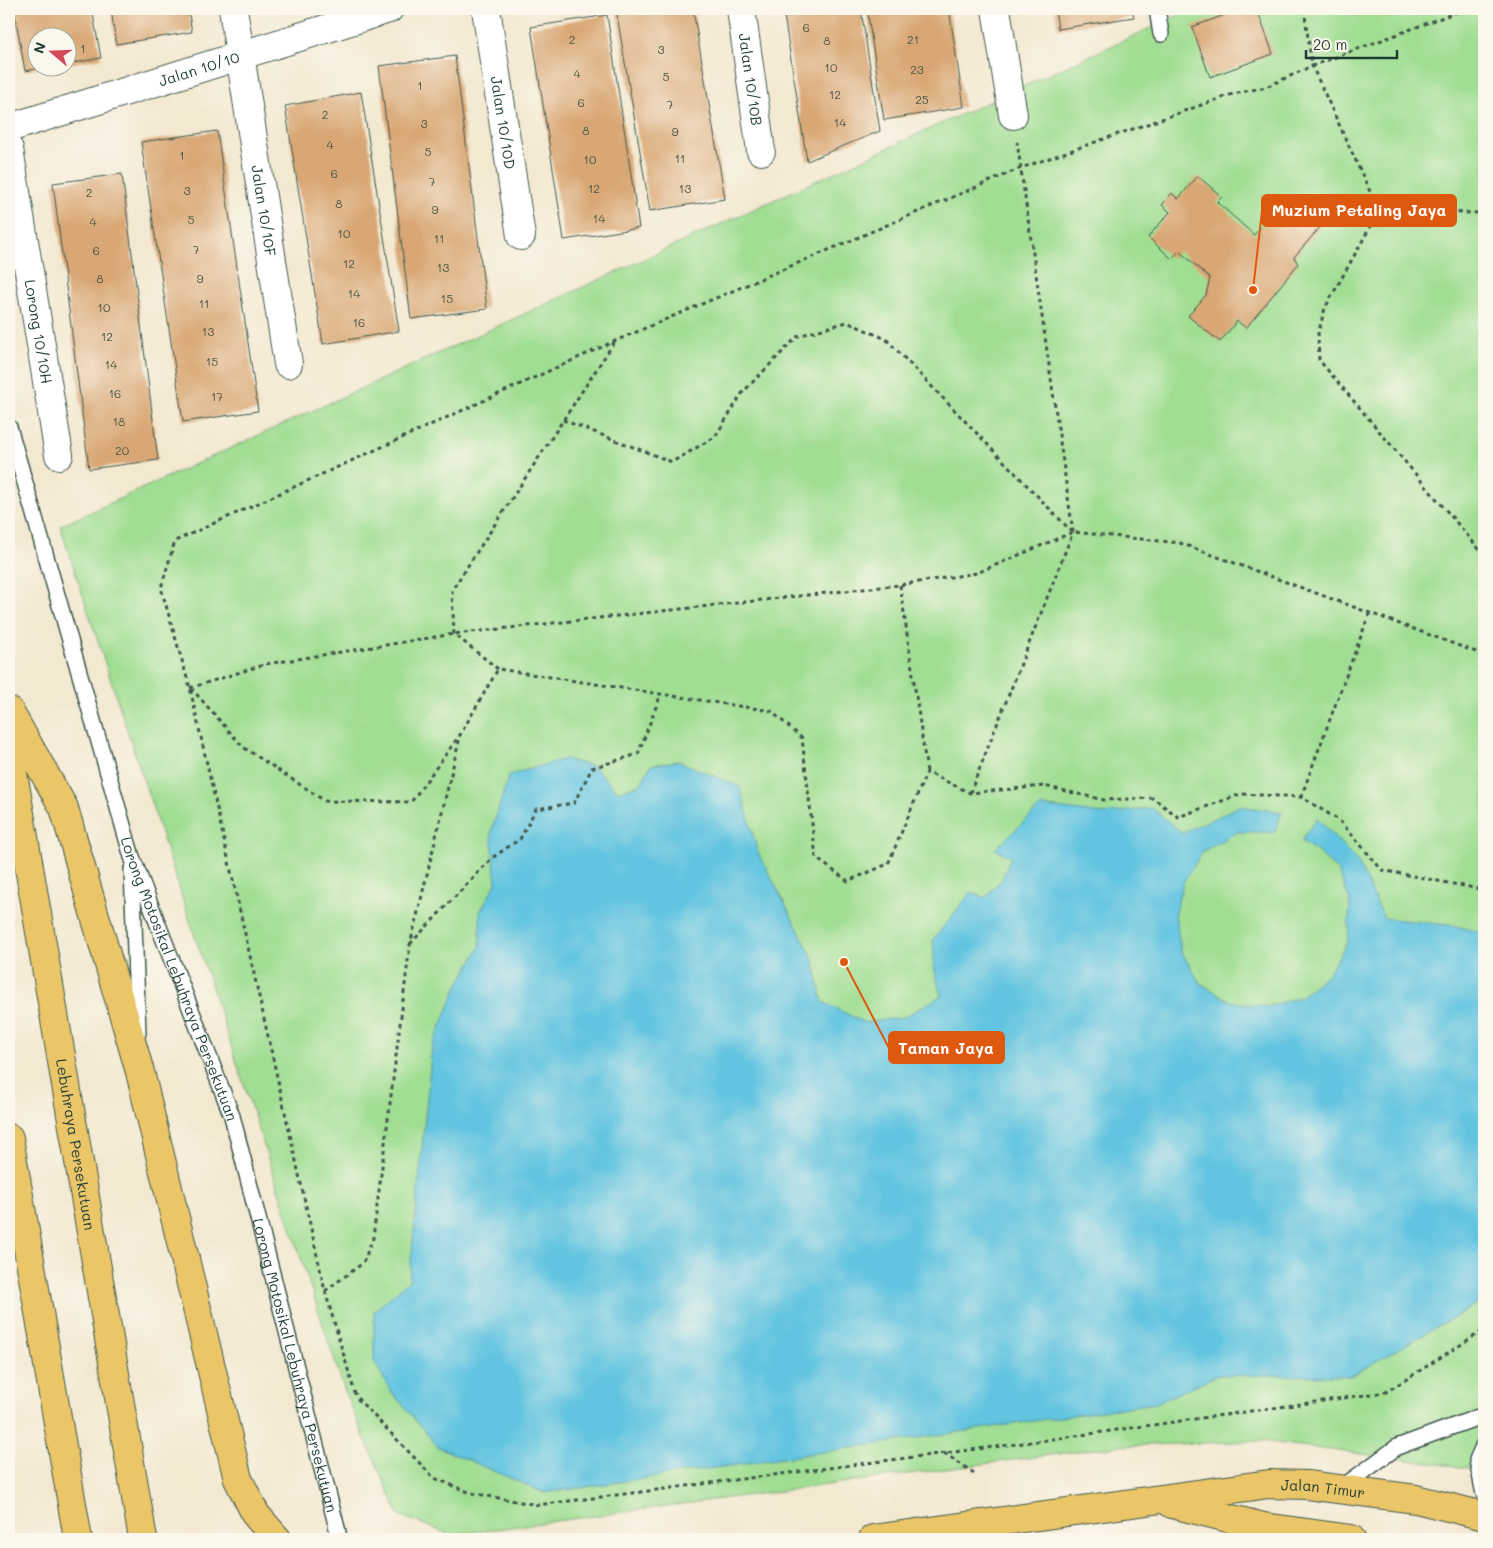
<svg xmlns="http://www.w3.org/2000/svg" width="1493" height="1548" viewBox="0 0 1493 1548" font-family="Mali,sans-serif">
<style>
.green{fill:#a0de93;stroke:#608e64}
.water{fill:#62c4e0;stroke:#40808a}
.building{fill:#d9a774}
.lines{fill:none;stroke-linecap:round;stroke-linejoin:round}
.service-casing{stroke:#3f574b;stroke-width:18}
.minor-casing{stroke:#3f574b;stroke-width:30}
.primary-casing{stroke:#3f574b;stroke-width:30}
.trunk-casing{stroke:#3f574b;stroke-width:30}
.path{stroke:#3f574b;stroke-width:3;stroke-dasharray:4 4;stroke-linecap:butt}
.service{stroke:#fff;stroke-width:15}
.minor{stroke:#fff;stroke-width:28}
.primary{stroke:#eac669;stroke-width:28}
.trunk{stroke:#eac669;stroke-width:28}
.labels{text-anchor:middle;dominant-baseline:central;stroke-width:5;stroke-linejoin:round;paint-order:stroke}
.number-label{font-size:12px;fill:#4e5844}
.street-label{font-size:15px;fill:#1f3d34;stroke:#fbf7ec}
.leader{fill:none;stroke:#de580e;stroke-width:2}
.callout-dot{fill:#de580e;stroke:#fbf7ec;stroke-width:2}
.callout{fill:#de580e;stroke:#de580e;stroke-width:2}
.callout-label{font-size:16px;text-anchor:middle;font-weight:bold;fill:#fff}
</style>
<rect width="100%" height="100%" fill="#fbf7ec"/>
<filter id="ink" filterUnits="userSpaceOnUse"><feTurbulence type="fractalNoise" baseFrequency=".02" numOctaves="2"/><feDisplacementMap in="SourceGraphic" scale="10" xChannelSelector="R" yChannelSelector="G"/><feConvolveMatrix kernelMatrix="1 2 1 2 8 2 1 2 1" color-interpolation-filters="sRGB"/></filter>
<filter id="wash" filterUnits="userSpaceOnUse"><feTurbulence type="fractalNoise" baseFrequency=".0096" numOctaves="4" result="noise"/><feDisplacementMap in="SourceGraphic" scale="20" xChannelSelector="R" yChannelSelector="G"/><feGaussianBlur stdDeviation="1.12" result="paint"/><feColorMatrix in="noise" values="0 0 0 0 0 0 0 0 0 0 0 0 0 0 0 0 0 1.4 0 .05"/><feComposite in="paint" operator="in"/></filter>
<g filter="url(#wash)">
<rect width="100%" height="100%" fill="#f3e8d0"/>
<path class="green" d="M1192,9H1484V1470L1262,1441L1118,1446L451,1535L399,1515L347,1398L60,526Z"/>
<path class="water" d="M565,759L594,767L618,792L641,784L651,765L678,761L740,787L758,852L813,958L823,1002L865,1023L904,1017L941,996L935,971L933,940L971,892L985,898L1002,879L1011,857L995,849L1041,806L1104,814L1152,808L1182,833L1240,806L1282,812L1275,832H1237L1203,851L1183,883L1175,913L1181,951L1200,983L1230,1001L1266,1007L1300,997L1328,974L1348,941L1350,901L1338,871L1319,853L1301,841L1317,818L1358,862L1384,918L1456,926L1484,933V1300L1351,1376L1218,1375L1156,1403L545,1493L438,1447L390,1390L374,1361V1311L409,1281L432,1047L457,987L480,947V912L496,883L491,832L509,775Z"/>
<g id="blocks">
<path class="building" d="M14,9H92L101,58L68,64V38H38V68H41L25,71Z
M111,9H188L192,32L116,44Z
M616,9H693L725,199L650,211Z
M783,9H861L880,131L807,161Z
M867,9H949L964,107L884,120Z
M1055,9H1132L1134,17L1058,29Z
M1241,9H1257L1273,54L1210,77L1192,27Z
M607,15L639,228L564,240L531,27Z
M455,56L487,309L411,319L379,66Z
M361,92L399,331L323,344L285,106Z
M217,131L258,411L183,422L141,142Z
M122,174L158,460L89,469L53,183Z
M1198,176L1222,197L1217,202L1254,235L1289,197L1322,225L1294,257L1298,264L1246,328L1237,321L1220,342L1188,316L1206,295L1210,278L1179,251L1172,259L1148,237L1170,212L1162,205L1172,193L1178,199Z"/>
</g>
</g>
<g filter="url(#ink)">
<use href="#blocks" fill-opacity="0" stroke="#3f574b" stroke-width="1"/>
<g class="lines">
<g class="service-casing">
<g id="service">
<path d="M1157,9L1161,34"/>
<path id="s1" d="M9,427L132,857L232,1116L338,1532"/>
<path d="M132,869L138,1033"/>
<path d="M1484,1444L1477,1460L1484,1494"/>
<path d="M1340,1489L1397,1447L1484,1415"/>
</g>
</g>
<g class="minor-casing">
<g id="minor">
<path id="s2" d="M233,9L288,364"/>
<path id="s3" d="M486,9L521,236"/>
<path id="s4" d="M741,9L761,151"/>
<path d="M996,9L1013,115"/>
<path id="s5" d="M9,128L389,9"/>
<path id="s6" d="M9,149L59,455"/>
</g>
</g>
<g class="primary-casing">
<g id="primary">
<path d="M1172,1504L1264,1527L1351,1539"/>
<path id="s7" d="M873,1539L1269,1484L1307,1485L1416,1499L1484,1516"/>
</g>
</g>
<g class="trunk-casing">
<g id="trunk">
<path d="M9,711L64,808L140,1072L238,1479L256,1515L277,1539"/>
<path id="s8" d="M9,749L143,1539"/>
<path d="M9,1138L78,1539"/>
</g>
</g>
<path class="path" d="M1304,9L1312,66L1379,211L1484,213
M1465,9L1312,66L1266,87L1233,94L1021,168L615,341L175,541L161,588L190,688L325,1291L356,1397L434,1478L471,1493L538,1505L1032,1442L1386,1392L1484,1330
M1379,211L1325,308L1318,334L1319,360L1484,555
M563,420L672,462L715,437L743,392L798,336L847,322L886,339L1072,532
M900,585L927,772
M498,669L454,634L452,590L615,341
M190,688L266,664L454,634L899,585L977,573L1073,532L1180,543L1484,655
M191,688L243,747L325,801L411,802L460,735L498,669L771,711L802,738L816,858L848,881L888,864L927,772L970,793L1044,786L1104,800L1153,798L1178,817L1241,794L1301,797L1339,820L1382,870L1484,890
M970,793L1073,532L1017,142
M1301,797L1370,612
M410,944L492,858L520,839L536,809L574,803L592,768L638,754L661,694
M325,1291L363,1263L373,1238L410,945L460,737
M944,1453L977,1475"/>
<use href="#service" class="service"/>
<use href="#minor" class="minor"/>
<use href="#primary" class="primary"/>
<use href="#trunk" class="trunk"/>
</g>
</g>
<g class="labels">
<g class="number-label">
<text x="806" y="27">6</text>
<text x="572" y="39">2</text>
<text x="913" y="39">21</text>
<text x="827" y="40">8</text>
<text x="83" y="48">1</text>
<text x="661" y="49">3</text>
<text x="831" y="67">10</text>
<text x="917" y="69">23</text>
<text x="577" y="73">4</text>
<text x="666" y="76">5</text>
<text x="420" y="85">1</text>
<text x="835" y="94">12</text>
<text x="922" y="99">25</text>
<text x="581" y="102">6</text>
<text x="670" y="104">7</text>
<text x="325" y="114">2</text>
<text x="840" y="122">14</text>
<text x="424" y="123">3</text>
<text x="586" y="130">8</text>
<text x="675" y="131">9</text>
<text x="330" y="144">4</text>
<text x="428" y="151">5</text>
<text x="182" y="155">1</text>
<text x="680" y="158">11</text>
<text x="590" y="159">10</text>
<text x="334" y="173">6</text>
<text x="432" y="181">7</text>
<text x="594" y="188">12</text>
<text x="685" y="188">13</text>
<text x="187" y="190">3</text>
<text x="89" y="192">2</text>
<text x="339" y="203">8</text>
<text x="435" y="209">9</text>
<text x="599" y="218">14</text>
<text x="191" y="219">5</text>
<text x="93" y="221">4</text>
<text x="344" y="233">10</text>
<text x="439" y="238">11</text>
<text x="196" y="249">7</text>
<text x="96" y="250">6</text>
<text x="349" y="263">12</text>
<text x="443" y="267">13</text>
<text x="100" y="278">8</text>
<text x="200" y="278">9</text>
<text x="354" y="293">14</text>
<text x="447" y="298">15</text>
<text x="204" y="303">11</text>
<text x="104" y="307">10</text>
<text x="359" y="322">16</text>
<text x="208" y="331">13</text>
<text x="107" y="336">12</text>
<text x="212" y="361">15</text>
<text x="111" y="364">14</text>
<text x="115" y="393">16</text>
<text x="217" y="396">17</text>
<text x="119" y="421">18</text>
<text x="122" y="450">20</text>
</g>
<g class="street-label">
<text stroke="none"><textPath href="#s5" startOffset="199">Jalan 10/10</textPath></text>
<text stroke="none"><textPath href="#s4" startOffset="71">Jalan 10/10B</textPath></text>
<text stroke="none"><textPath href="#s3" startOffset="115">Jalan 10/10D</textPath></text>
<text stroke="none"><textPath href="#s2" startOffset="204">Jalan 10/10F</textPath></text>
<text stroke="none"><textPath href="#s6" startOffset="185">Lorong 10/10H</textPath></text>
<text stroke="none"><textPath href="#s1" startOffset="578">Lorong Motosikal Lebuhraya Persekutuan</textPath></text>
<text stroke="none"><textPath href="#s8" startOffset="401">Lebuhraya Persekutuan</textPath></text>
<text stroke="none"><textPath href="#s1" startOffset="982">Lorong Motosikal Lebuhraya Persekutuan</textPath></text>
<text stroke="none"><textPath href="#s7" startOffset="454">Jalan Timur</textPath></text>
</g>
</g>
<path class="leader" d="M1253 290L1262 211M844 962L889 1048"/>
<g class="callout-dot">
<circle cx="1253" cy="290" r="5"/>
<circle cx="844" cy="962" r="5"/>
</g>
<g class="callout">
<rect x="1262" y="195" width="194" height="31" rx="5"/>
<rect x="889" y="1032" width="115" height="31" rx="5"/>
</g>
<g class="callout-label">
<text x="1359" y="216">Muzium Petaling Jaya</text>
<text x="946" y="1054">Taman Jaya</text>
</g>
<rect width="1493" height="1548" fill="none" stroke="#fbf7ec" stroke-width="30"/>
<g transform="translate(52 52) rotate(289)"><circle r="24" fill="#fbf7ec" stroke="#a3ada2"/>
<path d="M0-4L9 19L0 12L-9 19Z" fill="#d1495b"/>
<text y="-8" font-size="14" font-weight="bold" text-anchor="middle" fill="#1f3d34">N</text>
</g>
<path d="M1306 50v8h91v-8" fill="none" stroke="#1f3d34" stroke-width="2.5"/>
<text x="1313" y="50" font-size="15" fill="#1f3d34" stroke="#fbf7ec" stroke-width="4" paint-order="stroke">20 m</text>
</svg>
